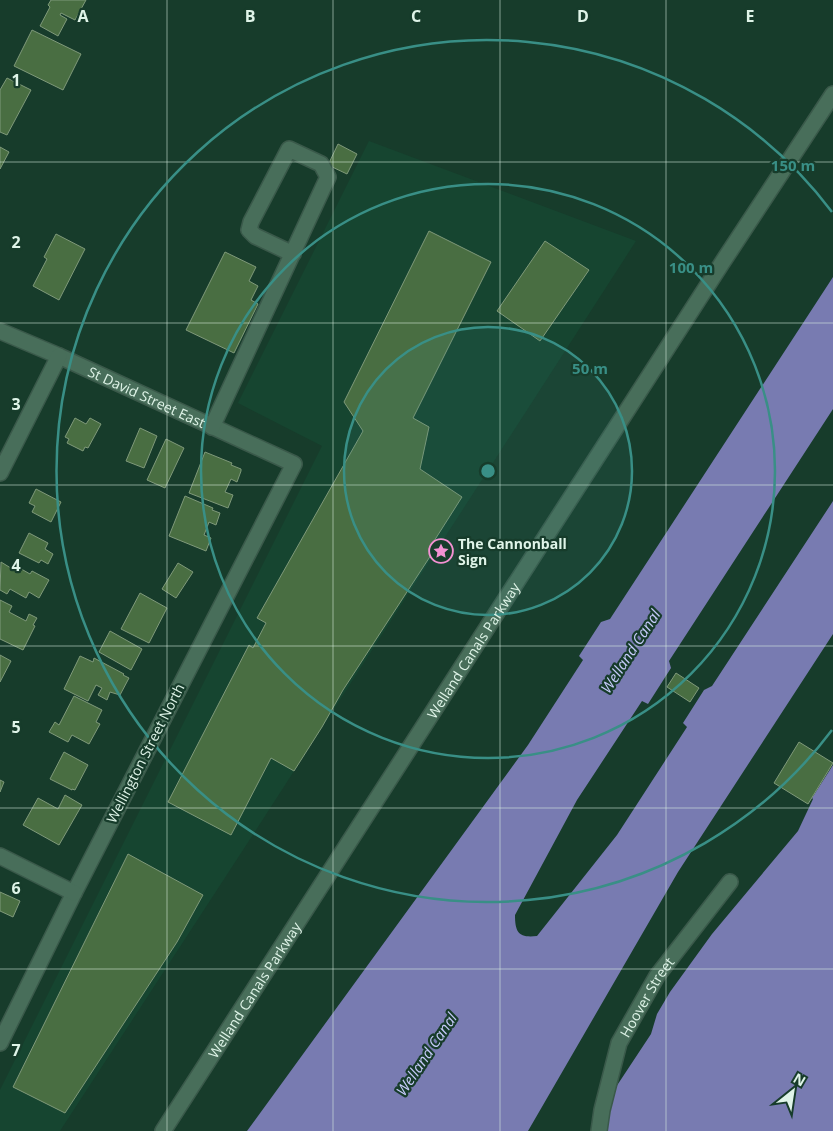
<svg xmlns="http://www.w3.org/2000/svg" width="833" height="1131" viewBox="0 0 833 1131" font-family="'Open Sans',sans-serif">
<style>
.built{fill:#164530}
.water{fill:#787bb1}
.building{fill:#496e42;stroke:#7f997a}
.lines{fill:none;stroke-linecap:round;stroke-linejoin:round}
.minor-casing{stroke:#3a594a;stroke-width:18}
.minor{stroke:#486e5a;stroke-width:15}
.grid{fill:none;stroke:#dff4e8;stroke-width:1;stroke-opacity:0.55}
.ring{fill:none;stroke:#398f86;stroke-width:2.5}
.labels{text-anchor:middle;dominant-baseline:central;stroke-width:4.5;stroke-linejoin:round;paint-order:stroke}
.street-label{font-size:14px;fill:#dff4e8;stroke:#173c2b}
.poi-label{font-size:14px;font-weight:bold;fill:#dff4e8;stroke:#173c2b;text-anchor:start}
.water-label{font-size:15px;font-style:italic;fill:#c6cbfa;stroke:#173c2b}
.grid-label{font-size:16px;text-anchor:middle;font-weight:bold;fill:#dff4e8;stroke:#173c2b;stroke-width:4.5;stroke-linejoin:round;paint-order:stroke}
.centre{fill:#398f86;stroke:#173c2b;stroke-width:2.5}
.ring-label{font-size:15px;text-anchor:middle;font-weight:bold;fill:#398f86;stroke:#173c2b;stroke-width:4.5;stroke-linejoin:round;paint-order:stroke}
</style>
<rect width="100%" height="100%" fill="#173c2b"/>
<path class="built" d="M369,141L636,241L256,830L60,1131H0V1090L322,446L238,403Z"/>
<path class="water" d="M833,277V409L669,661L671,668L648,704L642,701L577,800L515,915C515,933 519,938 537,936L617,835L687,727L683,723L704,690L712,686L833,501V634L678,872L528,1131H247L528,745L583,660L579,656L601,622L610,619Z
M833,765V1131H607V1118L616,1087L651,1034L657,1014L670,992L712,934L798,831L813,799L812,798Z"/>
<path class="building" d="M51,0H86L75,20L61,13L60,15L67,19L58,36L40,26L50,7L48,5Z
M32,30L81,54L63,90L14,66Z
M7,78L31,90L7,135L0,132V90Z
M338,144L357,154L347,174L328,165Z
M0,147L9,152L0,169Z
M429,231L491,262L413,418L429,427L420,469L462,497L429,549L433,552L343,690L322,727L294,771L271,758L231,835L168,802L249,645L253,648L266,623L257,618L363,431L344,402Z
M56,234L85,249L59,300L33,286L47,259L44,257Z
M545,241L589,270L540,341L497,311Z
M225,252L256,267L249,281L258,286L251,300L258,304L234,353L186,330Z
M75,418L86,424L90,418L101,424L88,448L85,447L83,451L67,443L69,439L65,437Z
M140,428L157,436L144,468L126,461Z
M166,439L184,448L165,488L147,480Z
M205,452L232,463L231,465L241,469V471L237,482L231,479L225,492L233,495L228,508L189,493Z
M36,489L61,502L51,522L32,512L35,506L29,503Z
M185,496L213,508L212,510L220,513L216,525L209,522L204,535L211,538L206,551L169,536Z
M29,533L48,543L45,549L53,554L48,564L41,560L39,563L19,553Z
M1,562L14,570L16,566L30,574L32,571L49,580L39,598L29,592L26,598L10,589L7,594L0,590Z
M178,563L193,572L176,598L162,589Z
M140,593L167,608L149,643L121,629Z
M0,600L12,606L9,612L26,621L29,614L37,618L33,625L35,626L23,650L0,639Z
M110,631L142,649L131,670L99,652Z
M0,655L11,661L0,682Z
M80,656L93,662L94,658L124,674L123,675L129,678L120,695L110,692L107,700L98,695L102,688L96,685L88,701L64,689Z
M676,673L699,688L690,702L667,687Z
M74,696L102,710L96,722L100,724L89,744L72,735L68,742L49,732L55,722L59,725Z
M799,742L833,763L808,804L774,783Z
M64,752L88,765L75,790L72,789V790L50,779Z
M0,780L4,782L0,792Z
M65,795L82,805L59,845L23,825L38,798L58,809Z
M128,854L203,895L177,942L65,1113L13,1087Z
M0,892L20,901L13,917L0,911Z"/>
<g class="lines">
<g class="minor-casing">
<g id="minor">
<path id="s1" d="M0,331L59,356L294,464L74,893L0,1043"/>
<path d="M212,427L328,177L321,164L289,149L251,222L249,230L255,236L293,254"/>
<path d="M0,473L59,356"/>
<path d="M0,856L74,893"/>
<path id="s2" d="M163,1131L722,263L833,94"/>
<path id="s3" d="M599,1131L602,1110L619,1043L657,976L730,882"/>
</g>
</g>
<use href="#minor" class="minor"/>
</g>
<path class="grid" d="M167,0V1131M333,0V1131M500,0V1131M666,0V1131M0,162H833M0,323H833M0,485H833M0,646H833M0,808H833M0,969H833"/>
<circle cx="488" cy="471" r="144" fill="#398f86" fill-opacity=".12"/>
<g class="ring">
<circle cx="488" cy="471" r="144"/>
<circle cx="488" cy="471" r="287"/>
<path d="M832 730A431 431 0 1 1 832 212"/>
</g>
<defs>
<g id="sight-ring" transform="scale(1.25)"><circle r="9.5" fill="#173c2b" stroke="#f491d3" stroke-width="1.5"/><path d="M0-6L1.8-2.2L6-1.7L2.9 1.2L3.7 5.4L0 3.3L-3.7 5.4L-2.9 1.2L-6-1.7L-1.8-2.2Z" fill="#f491d3"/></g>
</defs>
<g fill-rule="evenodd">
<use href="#sight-ring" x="441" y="551"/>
</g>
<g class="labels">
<g class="street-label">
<text stroke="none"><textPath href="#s1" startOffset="161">St David Street East</textPath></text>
<text stroke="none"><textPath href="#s2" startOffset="572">Welland Canals Parkway</textPath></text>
<text transform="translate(145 753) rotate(-63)">Wellington Street North</text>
<text stroke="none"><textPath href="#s2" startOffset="168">Welland Canals Parkway</textPath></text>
<text stroke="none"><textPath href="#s3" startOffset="144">Hoover Street</textPath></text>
</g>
<g class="poi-label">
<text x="458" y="543">The Cannonball<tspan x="458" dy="16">Sign</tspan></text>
</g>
<g class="water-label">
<text transform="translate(630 651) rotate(-57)">Welland Canal</text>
<text transform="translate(426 1054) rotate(-56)">Welland Canal</text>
</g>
</g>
<g class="grid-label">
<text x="83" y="22">A</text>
<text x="250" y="22">B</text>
<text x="416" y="22">C</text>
<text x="583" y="22">D</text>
<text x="750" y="22">E</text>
<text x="16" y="86">1</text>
<text x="16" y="248">2</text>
<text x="16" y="410">3</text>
<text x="16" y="571">4</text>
<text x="16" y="733">5</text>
<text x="16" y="894">6</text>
<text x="16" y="1056">7</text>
</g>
<circle cx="488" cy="471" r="8" class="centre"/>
<g class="ring-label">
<text x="793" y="171">150 m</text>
<text x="691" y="273">100 m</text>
<text x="590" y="374">50 m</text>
</g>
<g transform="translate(793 1091) rotate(30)" stroke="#173c2b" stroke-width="4" paint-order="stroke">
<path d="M0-4L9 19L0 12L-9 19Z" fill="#dff4e8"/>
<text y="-8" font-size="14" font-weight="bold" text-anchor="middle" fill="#dff4e8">N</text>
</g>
</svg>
